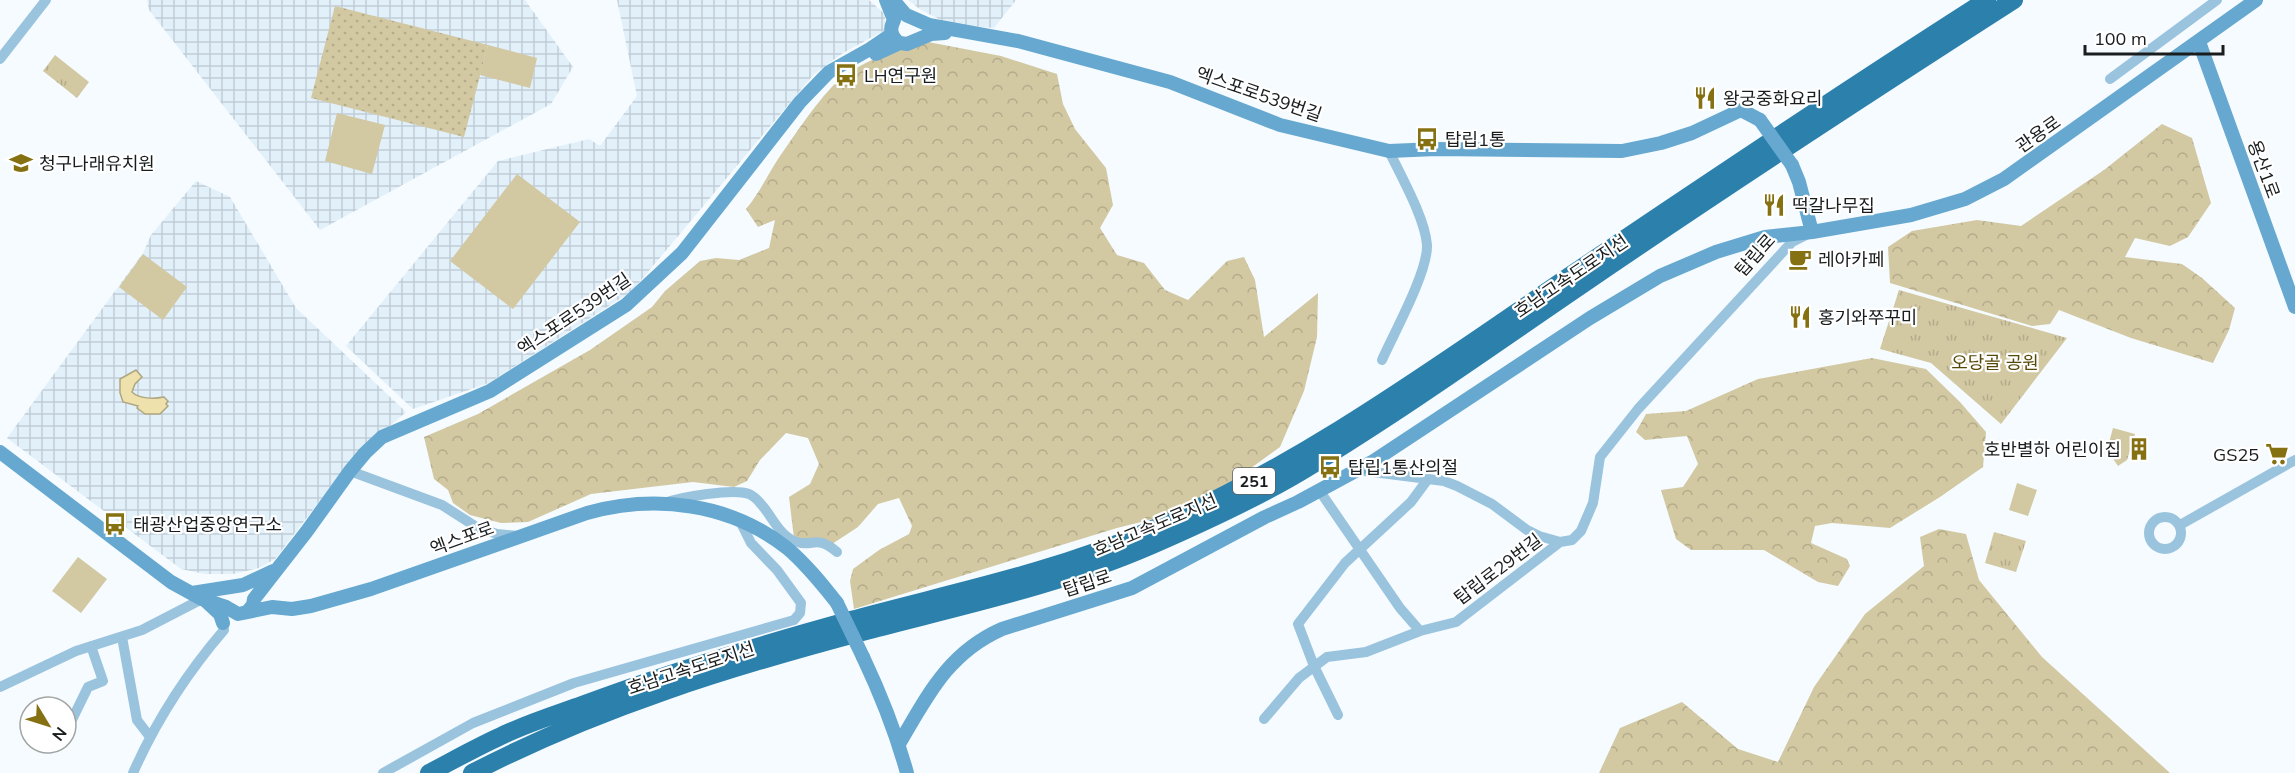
<svg xmlns="http://www.w3.org/2000/svg" width="2295" height="773" viewBox="0 0 2295 773" font-family="Mulish,'Noto Sans KR',sans-serif">
<style>
.industrial{fill:url(#industrial-grid)}
.grass{fill:url(#grass-dots)}
.forest{fill:url(#forest-crowns)}
.park{fill:url(#park-tufts)}
.pitch{fill:#d2c8a2}
.water{fill:#eee1ac;stroke:#aea681;stroke-width:1.5}
.lines{fill:none;stroke-linecap:round;stroke-linejoin:round}
.street{stroke:#9ac3de;stroke-width:10}
.secondary{stroke:#66a8cf;stroke-width:14}
.highway{stroke:#2c80ac;stroke-width:18}
.secondary-bridge{stroke:#66a8cf;stroke-width:14}
.labels{text-anchor:middle;dominant-baseline:central;stroke-width:4.5;stroke-linejoin:round;paint-order:stroke}
.shield{fill:#fff;stroke:#5f6162;stroke-width:1.5}
.shield-label{font-size:16px;font-weight:bold;fill:#1a1d1e}
.poi-label{font-size:18px;fill:#1a1d1e;stroke:#fff;text-anchor:start}
.street-label{font-size:18px;fill:#1a1d1e;stroke:#fff}
.park-label{font-size:18px;fill:#574908;stroke:#fff}
</style>
<defs>
<pattern id="industrial-grid" width="8" height="8" patternUnits="userSpaceOnUse" patternTransform="scale(1.5)"><rect width="8" height="8" fill="#e2f0fa"/><path d="M0 4h8M4 0v8" fill="none" stroke="#c1cdd6"/></pattern>
<pattern id="grass-dots" width="8" height="8" patternUnits="userSpaceOnUse" patternTransform="scale(1.5)"><rect width="8" height="8" fill="#d2c8a2"/><path d="M2 2h.1M6 6h.1" fill="none" stroke="#b4ab8b" stroke-width="1.8" stroke-linecap="round"/></pattern>
<pattern id="forest-crowns" width="20" height="18" patternUnits="userSpaceOnUse" patternTransform="scale(1.5)"><rect width="20" height="18" fill="#d2c8a2"/><path d="M2 6a3 3 0 1 1 6 0M12 15a3 3 0 1 1 6 0" fill="none" stroke="#b4ab8b"/></pattern>
<pattern id="park-tufts" width="24" height="20" patternUnits="userSpaceOnUse" patternTransform="scale(1.5)"><rect width="24" height="20" fill="#d2c8a2"/><path d="M3 7l-1-3M5 7V3M7 7l1-3M15 17l-1-3M17 17v-4M19 17l1-3" fill="none" stroke="#b4ab8b"/></pattern>
</defs>
<rect width="100%" height="100%" fill="#f5fbff"/>
<path class="industrial" d="M147,0H525L573,67L551,104L320,230L149,10Z
M617,0H869L885,14V30L843,53L814,74L632,291L489,383L413,409L346,346L498,161L589,139L600,146L637,96Z
M908,0H1016L994,28L949,24L921,10Z
M196,181L230,197L296,308L406,412L351,460L275,559L259,568L233,574H205L181,569L7,438L143,253L151,235Z"/>
<path class="grass" d="M335,6L488,45L464,137L311,98Z"/>
<path class="forest" d="M923,41L1001,56L1057,74L1063,104L1075,129L1106,168L1113,205L1100,228L1117,255L1144,263L1165,290L1188,300L1227,261L1244,257L1255,280L1264,337L1318,293L1317,337L1304,391L1280,447L1222,489L1157,518L1117,528L854,609L850,581L853,569L879,550L909,534L912,526L899,498L878,504L858,527L829,546L794,538L789,497L810,484L819,464L808,438L786,433L760,460L747,481L734,487L693,482L591,494L528,522L501,523L470,515L453,503L448,490L434,479L424,437L478,414L590,350L652,307L665,291L700,261L716,258L739,260L769,248L775,220L758,227L746,209C759,194 767,176 778,159C794,136 811,110 830,89C850,66 894,49 923,41Z
M2162,124L2192,138L2211,203L2188,237L2170,246L2135,238L2125,257L2182,264L2202,278L2235,308L2229,330L2213,363L2131,338L2059,310L2050,324L2032,326L1890,283L1888,247L1912,231L1977,220L2021,226L2104,170Z
M1872,358L1926,369L1960,402L1986,432L1983,467L1940,497L1890,528L1832,523L1815,526L1811,543L1847,559L1850,566L1838,586L1818,582L1764,550H1691L1676,539L1661,490L1683,487L1698,464L1687,436L1645,440L1636,432L1646,414L1686,411L1758,379Z
M1939,529L1966,534L1979,580L2042,657L2170,773H1599L1620,728L1682,702L1738,749L1778,762L1814,687L1865,614L1924,566L1920,537Z"/>
<path class="park" d="M55,55L89,82L77,98L43,71Z
M1899,290L2067,338L2001,424L1931,363L1880,349Z
M2113,428L2135,434L2127,460L2118,466L2107,450Z
M1994,532L2026,541L2016,572L1985,563Z"/>
<path class="pitch" d="M488,45L537,58L530,88L480,75Z
M337,113L385,125L372,174L325,161Z
M517,174L580,222L513,309L450,261Z
M143,254L187,287L163,320L119,287Z
M2017,483L2037,490L2028,516L2009,510Z
M78,557L107,579L81,613L52,591Z"/>
<path class="water" d="M136,370L142,377L135,384L132,392C139,399 154,399 164,397L168,401L166,404L168,406L160,414H145L137,408L138,406L123,402L120,393V379Z"/>
<g class="lines">
<path class="street" d="M0,59L46,0
M2110,79L2217,0
M1382,360C1394,333 1428,272 1427,245C1425,218 1401,176 1389,151
M1357,470L1444,481L1457,486L1492,504L1527,530L1539,536L1560,542L1572,540L1581,531L1593,503L1600,457L1638,409L1792,242L1806,235
M350,471L442,505L478,528L497,534L518,536
M1319,490L1400,608L1420,631
M665,503C681,497 733,488 749,494C752,495 758,500 760,503C771,514 778,534 794,541C813,549 815,533 837,552
M2149 533a16 16 0 1 1 32 0a16 16 0 1 1-32 0Z
M2180,525L2295,460
M122,637L137,720L150,737
M0,687L76,651L142,630L202,599
M1338,715L1314,666L1298,624L1345,563L1411,502L1428,479
M1264,719L1299,678L1327,657L1366,652L1420,631L1456,622L1560,542
M66,732L88,687L103,681L91,646
M133,773C156,721 187,673 224,630L223,623
M383,773L473,723L574,683L794,620L800,613L801,603L777,570L751,543L740,521"/>
<path class="secondary" d="M886,0L894,20C890,28 890,35 897,41
M893,0L906,15L929,25L1018,41L1170,82L1280,125L1389,151L1436,149L1622,151L1661,143L1692,133L1741,110L1760,120
M2199,42L2295,307
M876,54L900,43L907,44L931,34L945,33
M1792,165L1799,182L1812,232
M0,452L171,582L202,599L226,607L238,614L272,607L292,609L311,606L371,589L587,513C655,494 730,503 787,548C806,564 822,584 837,603
M192,593L243,585L273,571
M206,601L220,614L223,623
M247,612L253,605L254,599L307,531L350,471L365,453L382,437L490,391L626,305L682,253L800,102L829,72L870,49L892,34
M863,657C881,695 896,733 907,773
M899,744C928,695 948,653 1002,629L1132,588L1265,517L1298,502L1372,462L1590,318L1660,276L1716,252L1765,237L1812,232L1911,215L1965,199L2004,179L2256,0"/>
<path class="highway" d="M429,773C452,761 475,748 499,737C525,724 554,715 582,705C670,672 760,645 851,620C950,593 1051,573 1146,532C1298,467 1432,370 1568,277C1707,183 1846,90 1987,0
M472,773C597,708 730,667 866,631C961,606 1060,585 1150,546C1203,523 1258,498 1307,468C1401,411 1492,346 1583,284C1725,187 1869,93 2014,0"/>
<path class="secondary-bridge" d="M1760,120L1792,165
M837,603L863,657"/>
</g>
<defs>
<g id="bus-bare" transform="scale(1.8)"><path d="M-5-6H5V4H4V6H2V4H-2V6H-4V4H-5ZM-3.5-4V0h7V-4ZM-3.5 1.2v1.5H-2V1.2ZM2 1.2v1.5H3.5V1.2Z" fill="#867112" stroke="#fff" stroke-width="2.5" paint-order="stroke"/></g>
<g id="restaurant-bare" transform="scale(1.8)"><path d="M-5-6h1v4h1v-4h1v4h1v-4h1v5L-1.5 .5V6h-2V.5L-5-1ZM5-6V6H3V1.5H1.5Q1.5-4 5-6Z" fill="#867112" stroke="#fff" stroke-width="2.5" paint-order="stroke"/></g>
<g id="school-bare" transform="scale(1.8)"><path d="M0-5L7-2L0 1L-7-2ZM-4 1L0 2.5L4 1V4Q0 6-4 4Z" fill="#867112" stroke="#fff" stroke-width="2.5" paint-order="stroke"/></g>
<g id="cafe-bare" transform="scale(1.8)"><path d="M-5.5-4.5H6V0H3Q3 3.5 0 3.5H-2.5Q-5.5 3.5-5.5 0ZM3-3.2v2h1.7v-2ZM-6 4.5H4V6H-6Z" fill="#867112" stroke="#fff" stroke-width="2.5" paint-order="stroke"/></g>
<g id="building-bare" transform="scale(1.8)"><path d="M-4-6H4V6H1V3H-1V6H-4ZM-2.5-4.3h1.7v1.8h-1.7ZM.8-4.3h1.7v1.8H.8ZM-2.5-1h1.7V.8h-1.7ZM.8-1h1.7V.8H.8Z" fill="#867112" stroke="#fff" stroke-width="2.5" paint-order="stroke"/></g>
<g id="supermarket-bare" transform="scale(1.8)"><path d="M-6-5.5h2.5l.6 2H6L4.5 2H-2.5L-4.4-4H-6ZM-1.5 3.2a1.3 1.3 0 1 0 .1 0ZM3 3.2a1.3 1.3 0 1 0 .1 0Z" fill="#867112" stroke="#fff" stroke-width="2.5" paint-order="stroke"/></g>
</defs>
<g fill-rule="evenodd">
<use href="#bus-bare" x="846" y="75"/>
<use href="#restaurant-bare" x="1705" y="98"/>
<use href="#bus-bare" x="1427" y="139"/>
<use href="#school-bare" x="21" y="163"/>
<use href="#restaurant-bare" x="1774" y="205"/>
<use href="#cafe-bare" x="1800" y="259"/>
<use href="#restaurant-bare" x="1800" y="317"/>
<use href="#building-bare" x="2139" y="449"/>
<use href="#supermarket-bare" x="2277" y="454"/>
<use href="#bus-bare" x="1330" y="467"/>
<use href="#bus-bare" x="115" y="524"/>
</g>
<g class="labels">
<rect class="shield" x="1233" y="468" width="42" height="26" rx="4.5"/>
<g class="shield-label">
<text x="1254" y="481">251</text>
</g>
<g class="poi-label">
<text x="864" y="75">LH연구원</text>
<text x="1723" y="98">왕궁중화요리</text>
<text x="1445" y="139">탑립1통</text>
<text x="39" y="163">청구나래유치원</text>
<text x="1792" y="205">떡갈나무집</text>
<text x="1818" y="259">레아카페</text>
<text x="1818" y="317">홍기와쭈꾸미</text>
<text x="2121" y="449" text-anchor="end">호반별하 어린이집</text>
<text x="2259" y="454" text-anchor="end">GS25</text>
<text x="1348" y="467">탑립1통산의절</text>
<text x="133" y="524">태광산업중앙연구소</text>
</g>
<g class="street-label">
<text transform="translate(1259 94) rotate(19)">엑스포로539번길</text>
<text transform="translate(2038 134) rotate(-35)">관용로</text>
<text transform="translate(2264 169) rotate(70)">용산1로</text>
<text transform="translate(1755 255) rotate(-48)">탑립로</text>
<text transform="translate(1571 276) rotate(-34)">호남고속도로지선</text>
<text transform="translate(574 314) rotate(-34)">엑스포로539번길</text>
<text transform="translate(1155 525) rotate(-23)">호남고속도로지선</text>
<text transform="translate(462 538) rotate(-20)">엑스포로</text>
<text transform="translate(1498 569) rotate(-37)">탑립로29번길</text>
<text transform="translate(1087 583) rotate(-18)">탑립로</text>
<text transform="translate(691 668) rotate(-18)">호남고속도로지선</text>
</g>
<g class="park-label">
<text x="1995" y="362">오당골 공원</text>
</g>
</g>
<g transform="translate(48 725) rotate(128)"><circle r="28" fill="#ffffff" stroke="#a3a5a5" stroke-width="1.5"/>
<path d="M0-4.5L10 22L0 15L-10 22Z" fill="#867112"/>
<text y="-9" font-size="16" font-weight="bold" text-anchor="middle" fill="#1a1d1e">N</text>
</g>
<path d="M2085 45v9h138v-9" fill="none" stroke="#1a1d1e" stroke-width="3"/>
<text x="2094" y="45" font-size="18" fill="#1a1d1e" stroke="#ffffff" stroke-width="4.5" paint-order="stroke">100 m</text>
</svg>
